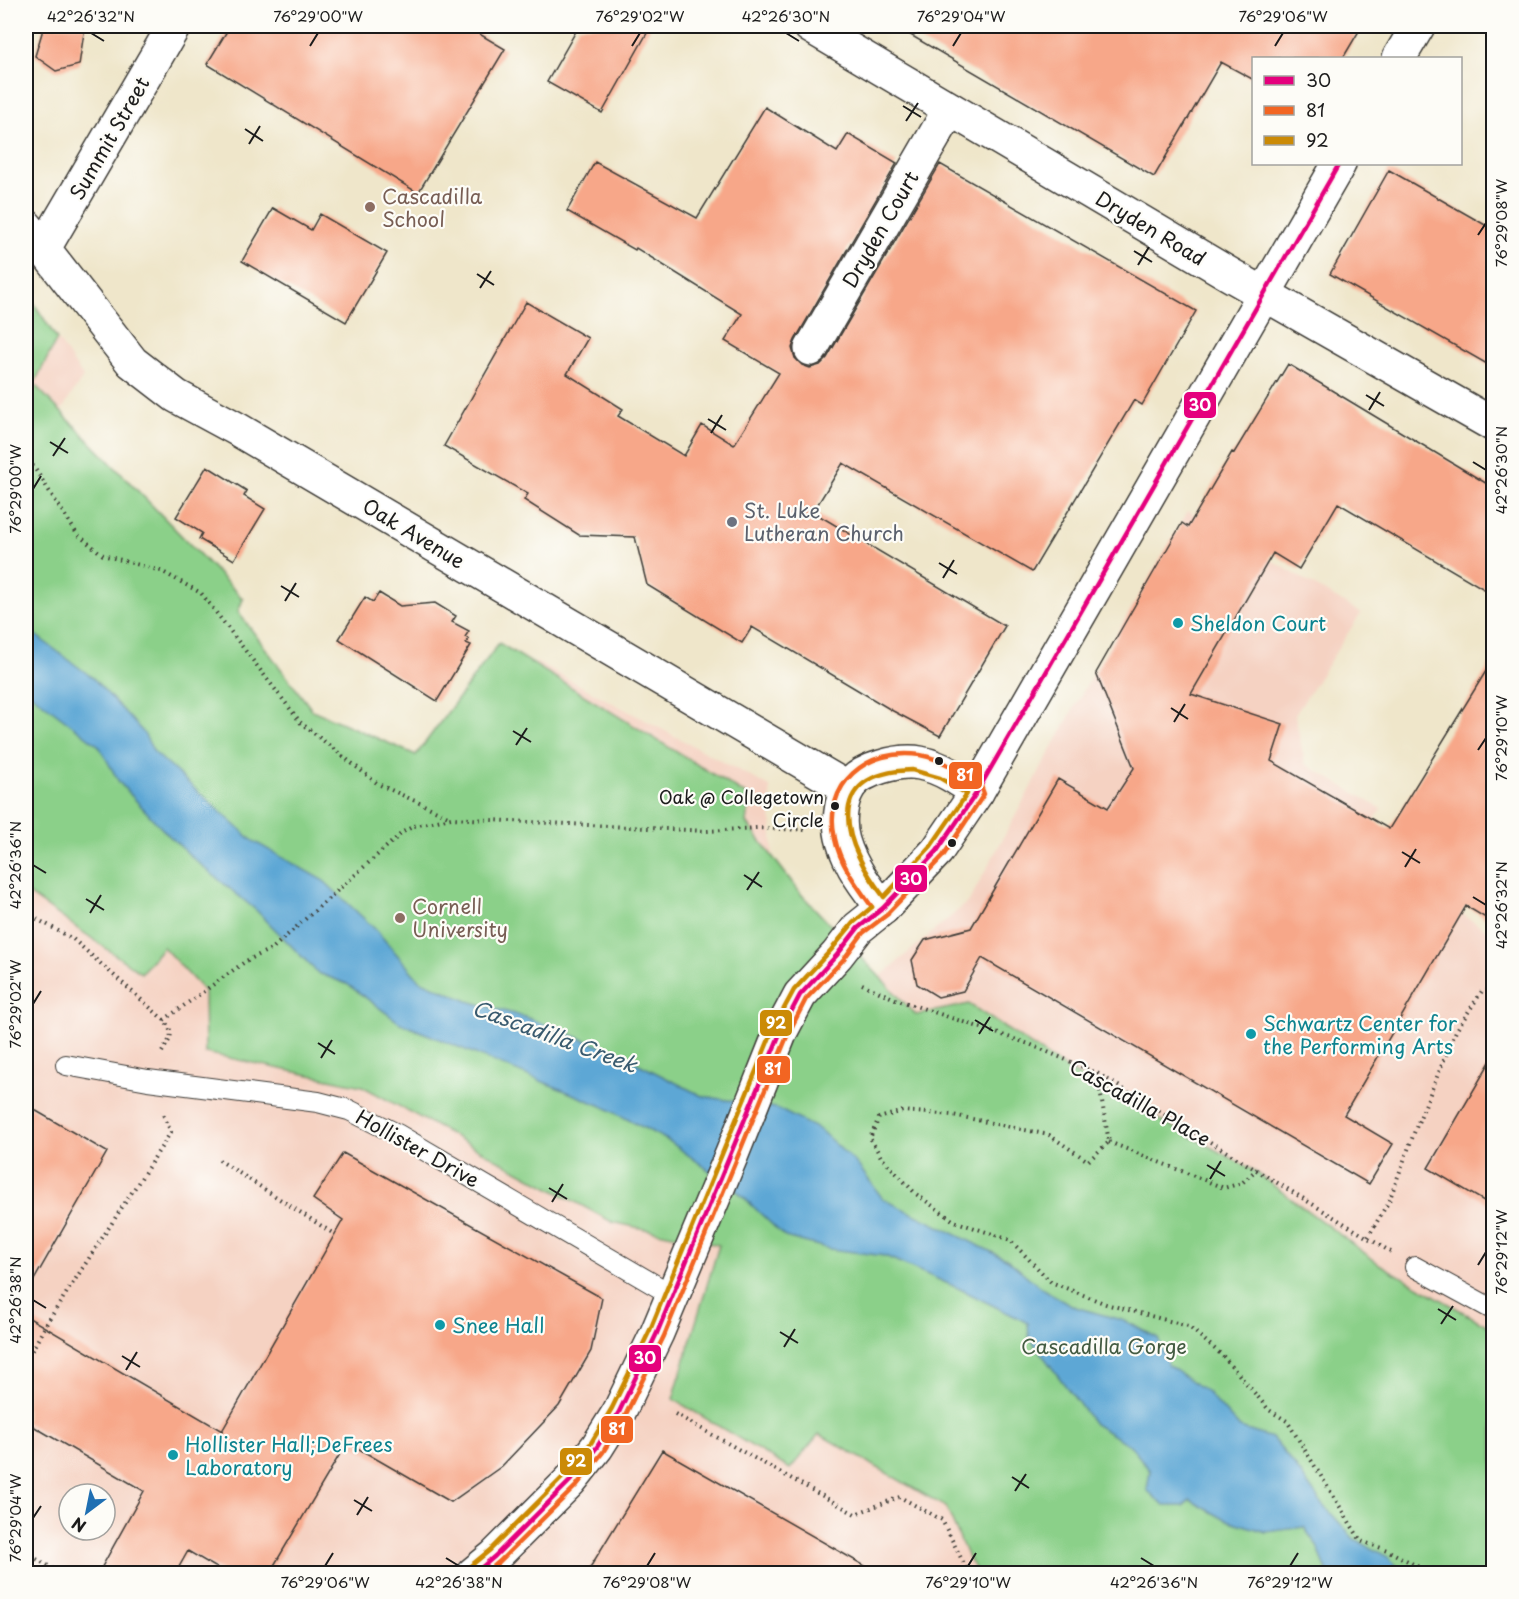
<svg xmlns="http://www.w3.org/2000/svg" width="1519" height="1599" viewBox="0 0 1519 1599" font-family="'Playpen Sans',sans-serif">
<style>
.built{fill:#f5d2c2;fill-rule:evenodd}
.green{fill:#8bd089;stroke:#547652;stroke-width:1.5}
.water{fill:#5da7d5;stroke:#3c6278;stroke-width:1.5}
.building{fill:#f7a789}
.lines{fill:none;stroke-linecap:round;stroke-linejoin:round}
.service-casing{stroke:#3c3a36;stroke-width:22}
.minor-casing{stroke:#3c3a36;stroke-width:36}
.tertiary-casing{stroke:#3c3a36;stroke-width:36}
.path{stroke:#3c3a36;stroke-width:4;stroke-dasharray:1.5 4.5;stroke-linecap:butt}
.service{stroke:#fff;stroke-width:20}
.minor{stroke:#fff;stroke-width:33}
.tertiary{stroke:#fff;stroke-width:33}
.bus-1-casing{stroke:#fdfcf7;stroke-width:9}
.bus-2-casing{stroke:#fdfcf7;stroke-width:9}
.bus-3-casing{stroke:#fdfcf7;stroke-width:9}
.bus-1{stroke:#e5007d;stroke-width:4.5}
.bus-2{stroke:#f26522;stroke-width:4.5}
.bus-3{stroke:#cb8a06;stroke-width:4.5}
.ticks{fill:none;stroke:#1c1c1c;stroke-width:2}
.education-dot{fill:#8d6e63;stroke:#fdfcf7;stroke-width:2}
.worship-dot{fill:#6b7280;stroke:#fdfcf7;stroke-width:2}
.culture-dot{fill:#0f9aa8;stroke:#fdfcf7;stroke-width:2}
.bus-dot{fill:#1c1c1c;stroke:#fdfcf7;stroke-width:2}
.labels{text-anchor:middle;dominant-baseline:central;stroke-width:4.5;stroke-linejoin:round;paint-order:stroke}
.bus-label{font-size:18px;fill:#1c1c1c;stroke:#fdfcf7;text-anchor:end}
.street-label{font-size:20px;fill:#1c1c1c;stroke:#fdfcf7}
.education-label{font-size:20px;fill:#785e54;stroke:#fdfcf7;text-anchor:start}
.worship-label{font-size:20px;fill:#5b616d;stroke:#fdfcf7;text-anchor:start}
.culture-label{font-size:20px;fill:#0d838f;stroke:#fdfcf7;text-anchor:start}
.park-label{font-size:20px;fill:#435b42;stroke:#fdfcf7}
.water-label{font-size:21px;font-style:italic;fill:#395b6f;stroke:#fdfcf7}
.line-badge{stroke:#fdfcf7;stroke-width:2}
.badge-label{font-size:16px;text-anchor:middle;font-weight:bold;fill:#fff}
.neatline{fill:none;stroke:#1c1c1c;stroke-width:2}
.ticks-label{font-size:15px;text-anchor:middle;fill:#1c1c1c}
</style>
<rect width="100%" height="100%" fill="#fdfcf7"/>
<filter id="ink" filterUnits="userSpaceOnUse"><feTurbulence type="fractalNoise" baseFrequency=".0167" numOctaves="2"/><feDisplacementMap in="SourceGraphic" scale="12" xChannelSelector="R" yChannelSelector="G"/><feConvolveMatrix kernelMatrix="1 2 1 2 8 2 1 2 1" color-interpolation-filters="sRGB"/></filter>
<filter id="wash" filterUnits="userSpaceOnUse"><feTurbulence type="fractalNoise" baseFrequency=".008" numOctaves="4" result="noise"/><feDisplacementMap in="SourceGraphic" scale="24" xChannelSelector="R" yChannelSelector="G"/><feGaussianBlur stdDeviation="1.35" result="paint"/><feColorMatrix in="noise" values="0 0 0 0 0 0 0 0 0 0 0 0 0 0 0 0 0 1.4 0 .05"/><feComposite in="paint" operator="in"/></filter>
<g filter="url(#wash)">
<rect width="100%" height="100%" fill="#efe6ca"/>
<path class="built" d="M26,291L83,377L56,419L243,599L238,612L312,709L469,778L536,662L770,787L777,956L862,992L969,901L1086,686L1188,511L1361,613L1295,715L1305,764L1382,809L1356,845L1493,934V1573H26ZM69,1494H105V1530H69Z"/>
<path class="green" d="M26,291L57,339L34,384L243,599L238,612L312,710L416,755L499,643L750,797L747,823L801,894L916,1015L969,1004L1070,1071L1251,1169L1381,1265L1493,1329V1573H978L968,1558L946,1507L819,1434L790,1469L673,1399L719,1245L612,1222L362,1086L205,1053L204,991L163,947L141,973L26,892Z"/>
<path class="water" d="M26,628L93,678L143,732L154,752L253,841L324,881L376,930L419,980L468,1001L525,1017L613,1051L702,1096L776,1108L820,1130L857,1164L883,1199L1008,1260L1041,1288L1075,1307L1125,1321L1158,1338L1168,1365L1207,1392L1240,1428L1272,1438L1296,1467L1319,1500L1354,1539L1388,1557L1404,1573H1328L1317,1546L1304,1527L1266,1532L1224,1519L1190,1500L1183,1506H1164L1147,1490L1150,1471L1131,1446L1094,1424L1029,1337L1028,1323L960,1289L885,1256L830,1249L785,1237L737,1191L669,1141L604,1107L400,1023L347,984L318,973L257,911L195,860L164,831L119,782L99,746L26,690Z"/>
<g id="blocks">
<path class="building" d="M44,26H85L79,65L56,71L35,56Z
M230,26H466L505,49L418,193L207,64Z
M579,26H651L602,113L547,82Z
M895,26H1362L1343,58H1254V80L1221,62L1154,177Z
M765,107L837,152L848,134L897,163L795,340L792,348L795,358L802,365L810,368L820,365L827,358L940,164L1196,311L1142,405L1134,400L1032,572L843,463L813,512L1005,626L940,736L893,711L752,627L742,643L647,585L635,537L579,535L524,500L528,494L444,446L526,302L588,338L567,374L623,409L618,416L684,456L702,425L734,445L779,373L725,341L742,314L636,248L635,250L567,211L595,162L697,218Z
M1389,170L1494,230V368L1330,274Z
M273,208L311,230L320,214L387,253L346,322L242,261Z
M1288,364L1494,488V595L1338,503L1299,569L1273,553L1191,694L1283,724L1271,761L1389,829L1494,658V923L1466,906L1344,1115L1393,1144L1369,1184L982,958L963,991L938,997L917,984L912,960L925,940L971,928L1058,779L1108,808L1134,768L1096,673L1182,523L1188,527L1232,452L1234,453Z
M207,466L247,491L244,496L265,509L234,560L199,539L202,533L176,517Z
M379,593L400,606L435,603L456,616L452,622L469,631L465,637L469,639L466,643L471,645L437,701L339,639L365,597L373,602Z
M1494,1055V1207L1428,1168Z
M26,1105L107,1152L26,1294Z
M343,1153L602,1298L591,1351L559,1406L502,1466L451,1502L347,1442L269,1574H227L188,1551L175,1574H98L144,1491L26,1422V1316L222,1431L343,1220L313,1199Z
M662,1450L879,1574H586Z"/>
</g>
</g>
<g filter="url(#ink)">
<use href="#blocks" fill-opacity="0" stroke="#3c3a36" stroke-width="1.5"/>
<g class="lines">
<g class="service-casing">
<path id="service" d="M66,1065L148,1080L318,1102L349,1110L397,1134L672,1295
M1415,1267L1494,1310"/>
</g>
<g class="minor-casing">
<path id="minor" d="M26,226L132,362L176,396L237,429L847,788
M43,250L174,26
M811,349L950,109
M883,908C867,888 850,866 843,841C838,825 840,801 849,787C860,769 901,759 920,763C941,767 960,780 977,792"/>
</g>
<g class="tertiary-casing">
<path id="tertiary" d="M810,26L1229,274L1494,425
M1399,58L1418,26
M473,1574L495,1556L570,1481L597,1447L619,1412L657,1333L732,1154L781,1031L800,995L837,955L858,928L883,908L937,851L977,792L1339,164"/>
</g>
<path class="path" d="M26,455L77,534L103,555L161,571L201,593L301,723L378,784L450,817
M26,913L73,939L164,1020C175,1035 171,1037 162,1052
M862,984L895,999L1029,1044L1097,1073L1391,1252
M164,1020L246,961L273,948L403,832L414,826L451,818L707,831L757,828L805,830
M1097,1073L1109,1142L1088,1161L1049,1135L953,1115L903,1111L879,1118L870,1138L881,1157L916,1194L954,1221L1010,1240L1051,1282L1106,1304L1188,1326L1223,1356L1269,1410L1287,1421L1361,1541L1387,1550L1432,1574
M1109,1142L1224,1188L1242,1183L1257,1169
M219,1160L334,1234
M1368,1237L1389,1201L1417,1125L1456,1031L1482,991L1494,990
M26,1361L47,1323L171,1132L162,1112
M675,1414L855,1514L900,1497L942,1520L969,1574
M26,1553L62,1574"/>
<use href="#service" class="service"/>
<use href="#minor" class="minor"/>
<use href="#tertiary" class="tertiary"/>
<g class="bus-1-casing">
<path id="bus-1" d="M474,1574L495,1556L570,1481L597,1447L619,1412L657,1333L781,1031L800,995L837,955L858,928L883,908L937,851L977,792L1339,164"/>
</g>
<g class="bus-2-casing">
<path id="bus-2" d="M872,907C857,886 840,864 835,839C822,784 867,747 920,755C943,759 963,773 981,786L984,794L943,856L888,913
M485,1574L500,1561L576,1486L603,1452L625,1416L664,1336L788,1034L806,999L843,960L863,933L888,914"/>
</g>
<g class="bus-3-casing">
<path id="bus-3" d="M912,770L940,778L967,794L931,846L884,897C844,846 819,773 912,770Z
M468,1568L490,1550L564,1476L591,1443L612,1408L650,1330L774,1027L794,990L831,950L853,923L872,907"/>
</g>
<use href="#bus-1" class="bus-1"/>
<use href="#bus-2" class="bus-2"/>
<use href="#bus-3" class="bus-3"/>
</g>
</g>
<path class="ticks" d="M91,33L104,41M786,33L799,41M310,46L318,33M632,46L640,33M953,46L961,33M1275,46L1283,33M903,106L921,117M906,121L918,103M245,129L263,141M249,144L260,126M1478,235L1486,223M1134,251L1152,262M1138,265L1149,247M477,274L494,285M480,288L491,271M1366,395L1384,406M1369,410L1380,392M708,419L726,430M711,433L722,415M50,442L68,453M53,456L65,438M1473,462L1486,470M33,489L41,476M939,563L957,574M943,578L954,560M281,586L299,597M285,601L296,583M1171,708L1188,719M1174,722L1185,704M513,731L531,742M516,745L527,728M1478,750L1486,738M1402,852L1420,863M33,865L46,873M1405,867L1416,849M744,875L762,887M747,890L759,872M1473,897L1486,905M86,899L104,910M90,913L101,895M33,1004L41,991M975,1020L993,1031M979,1034L990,1017M318,1043L335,1054M321,1058L332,1040M1207,1165L1225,1176M1210,1179L1221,1161M549,1188L567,1199M552,1202L563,1184M1478,1265L1486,1252M33,1300L46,1308M1438,1309L1456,1320M1441,1324L1453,1306M780,1332L798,1343M784,1347L795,1329M122,1356L140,1367M126,1370L137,1352M1012,1477L1029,1488M1015,1491L1026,1474M354,1500L372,1511M357,1515L368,1497M33,1518L41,1506M446,1558L459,1566M1141,1558L1154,1566M325,1566L333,1553M647,1566L655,1553M968,1566L976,1553M1290,1566L1298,1553"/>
<g class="education-dot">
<circle cx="370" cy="207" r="6"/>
<circle cx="400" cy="918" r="6"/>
</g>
<circle class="worship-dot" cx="732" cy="522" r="6"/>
<g class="culture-dot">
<circle cx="1178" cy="623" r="6"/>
<circle cx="1251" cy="1034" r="6"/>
<circle cx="440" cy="1325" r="6"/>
<circle cx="173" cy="1455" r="6"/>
</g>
<g class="bus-dot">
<circle cx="939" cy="761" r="5"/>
<circle cx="835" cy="806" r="5"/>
<circle cx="952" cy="843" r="5"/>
</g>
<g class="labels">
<g class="bus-label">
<text x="824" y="796">Oak @ Collegetown<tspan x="824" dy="23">Circle</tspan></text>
</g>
<g class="street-label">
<text transform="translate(109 138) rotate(-60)">Summit Street</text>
<text transform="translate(1151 228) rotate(31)">Dryden Road</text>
<text transform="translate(880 229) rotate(-60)">Dryden Court</text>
<text transform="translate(414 533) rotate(31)">Oak Avenue</text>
<text transform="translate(1140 1102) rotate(29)">Cascadilla Place</text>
<text transform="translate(418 1148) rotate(29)">Hollister Drive</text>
</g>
<g class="education-label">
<text x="382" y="196">Cascadilla<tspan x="382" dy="23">School</tspan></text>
<text x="412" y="906">Cornell<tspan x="412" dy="23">University</tspan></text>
</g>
<g class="worship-label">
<text x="744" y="510">St. Luke<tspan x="744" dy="23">Lutheran Church</tspan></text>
</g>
<g class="culture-label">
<text x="1190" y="623">Sheldon Court</text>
<text x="1263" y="1023">Schwartz Center for<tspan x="1263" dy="23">the Performing Arts</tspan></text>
<text x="452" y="1325">Snee Hall</text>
<text x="185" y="1444">Hollister Hall;DeFrees<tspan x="185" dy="23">Laboratory</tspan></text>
</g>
<g class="park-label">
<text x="1104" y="1346">Cascadilla Gorge</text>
</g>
<g class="water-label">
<text transform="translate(555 1035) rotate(20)">Cascadilla Creek</text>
</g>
</g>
<g class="line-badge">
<rect x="1183" y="391" width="34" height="28" rx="6" fill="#e5007d"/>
<rect x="948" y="761" width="35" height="29" rx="6" fill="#f26522"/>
<rect x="894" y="864" width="34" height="29" rx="6" fill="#e5007d"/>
<rect x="759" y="1009" width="34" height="28" rx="6" fill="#cb8a06"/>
<rect x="756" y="1055" width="35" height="29" rx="6" fill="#f26522"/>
<rect x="628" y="1344" width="34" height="29" rx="6" fill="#e5007d"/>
<rect x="600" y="1415" width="34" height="29" rx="6" fill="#f26522"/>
<rect x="559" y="1447" width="34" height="29" rx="6" fill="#cb8a06"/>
</g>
<g class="badge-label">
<text x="1200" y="411">30</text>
<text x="965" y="781">81</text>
<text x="911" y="885">30</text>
<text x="776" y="1029">92</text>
<text x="773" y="1075">81</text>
<text x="645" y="1364">30</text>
<text x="617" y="1435">81</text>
<text x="576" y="1467">92</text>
</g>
<rect width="1519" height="1599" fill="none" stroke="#fdfcf7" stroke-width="66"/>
<rect x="1252" y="57" width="210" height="108" fill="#fdfcf7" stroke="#a3a29f" stroke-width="1.5"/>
<rect x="1264" y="76" width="30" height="9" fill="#e5007d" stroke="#a3a29f" stroke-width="1.5"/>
<text x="1306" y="87" font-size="18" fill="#1c1c1c">30</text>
<rect x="1264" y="106" width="30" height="9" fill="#f26522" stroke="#a3a29f" stroke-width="1.5"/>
<text x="1306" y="117" font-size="18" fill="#1c1c1c">81</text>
<rect x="1264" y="136" width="30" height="9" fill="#cb8a06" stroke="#a3a29f" stroke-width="1.5"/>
<text x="1306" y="147" font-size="18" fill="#1c1c1c">92</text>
<g transform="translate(87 1512) rotate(212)"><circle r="28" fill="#fdfcf7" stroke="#a3a29f" stroke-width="1.5"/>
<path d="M0-4.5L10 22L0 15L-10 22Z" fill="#1f6fb2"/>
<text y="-9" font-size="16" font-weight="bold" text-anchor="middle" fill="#1c1c1c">N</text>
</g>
<rect x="33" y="33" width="1453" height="1533" class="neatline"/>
<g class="ticks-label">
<text x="91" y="22">42°26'32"N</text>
<text x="318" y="22">76°29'00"W</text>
<text x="640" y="22">76°29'02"W</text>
<text x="786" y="22">42°26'30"N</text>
<text x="961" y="22">76°29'04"W</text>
<text x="1283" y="22">76°29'06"W</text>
<text transform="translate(1502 223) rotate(-90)" y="5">76°29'08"W</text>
<text transform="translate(1502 470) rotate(-90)" y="5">42°26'30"N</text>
<text transform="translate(16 489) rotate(-90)" y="5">76°29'00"W</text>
<text transform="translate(1502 738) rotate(-90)" y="5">76°29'10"W</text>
<text transform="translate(16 865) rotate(-90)" y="5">42°26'36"N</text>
<text transform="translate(1502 905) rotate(-90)" y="5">42°26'32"N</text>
<text transform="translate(16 1004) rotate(-90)" y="5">76°29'02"W</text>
<text transform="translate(1502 1252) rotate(-90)" y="5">76°29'12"W</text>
<text transform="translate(16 1300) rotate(-90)" y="5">42°26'38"N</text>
<text transform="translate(16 1518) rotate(-90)" y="5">76°29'04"W</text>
<text x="325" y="1588">76°29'06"W</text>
<text x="459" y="1588">42°26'38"N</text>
<text x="647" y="1588">76°29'08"W</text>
<text x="968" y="1588">76°29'10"W</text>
<text x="1154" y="1588">42°26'36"N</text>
<text x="1290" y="1588">76°29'12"W</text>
</g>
</svg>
